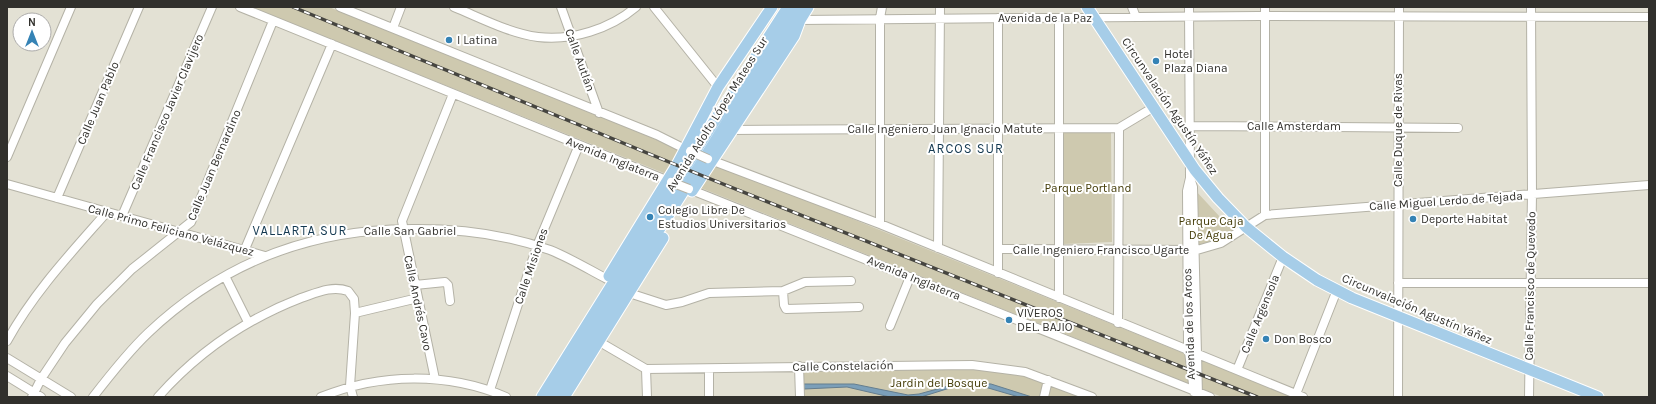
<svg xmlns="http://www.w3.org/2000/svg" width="1656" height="404" viewBox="0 0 1656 404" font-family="Karla,sans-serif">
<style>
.green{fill:#cec9af}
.water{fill:#7b9fb9;stroke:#657e8f}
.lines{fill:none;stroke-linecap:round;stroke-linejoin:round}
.minor-casing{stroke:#b4b2a6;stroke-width:10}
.major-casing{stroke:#fff;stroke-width:13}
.minor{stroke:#fff;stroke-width:8}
.major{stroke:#a6cde8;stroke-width:11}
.rail-casing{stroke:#464540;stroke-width:3.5}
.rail{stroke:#fff;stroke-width:2;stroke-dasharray:6;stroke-linecap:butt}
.minor-bridge-casing{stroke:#b4b2a6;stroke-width:10;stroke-linecap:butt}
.minor-bridge{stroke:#fff;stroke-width:8}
.poi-dot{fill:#3583b5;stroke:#fff;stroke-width:1.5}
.labels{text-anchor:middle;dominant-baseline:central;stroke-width:4;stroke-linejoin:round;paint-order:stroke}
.street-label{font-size:12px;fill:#31302c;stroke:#fff}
.poi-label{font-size:12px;fill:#31302c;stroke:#fff;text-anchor:start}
.park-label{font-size:12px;fill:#433b07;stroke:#fff}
.neighbourhood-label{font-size:13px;letter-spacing:1px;fill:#143951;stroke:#fff}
</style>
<rect width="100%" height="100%" fill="#e3e1d4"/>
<path class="green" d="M250,7H329L1292,397H1222Z
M1111,132L1112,242L1063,244V133Z
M1195,190L1233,231L1209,245L1197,248Z
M978,369L1024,375L1079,397H803L799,371Z"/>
<path class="water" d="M963,382L991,384L1032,397H1019L978,385L953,387L921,397H890L847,387L804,389L803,384H854L908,395L919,394Z"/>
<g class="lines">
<g class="minor-casing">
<path id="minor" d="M240,7L671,182
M340,7L657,135L689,151
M454,7C481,18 509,33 538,37C572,41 610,29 636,7
M561,7L599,113
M654,7L718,87
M1132,7L1136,17
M1189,7L1190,178L1193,187L1198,395
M1265,7V215
M800,20L1259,16L1649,17
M393,28L401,7
M1190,126L1458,128
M731,130L1119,128L1154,107
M7,157L71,7
M708,159L880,224L1303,397
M1190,178L1187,191L1188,343L1194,392
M7,184L265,256
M689,189L1210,397
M57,198L139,7
M122,216L212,7
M880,224V18L882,7
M938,248L940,7
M245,249L332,44
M998,249L1197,250L1221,243L1265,215L1649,185
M998,273V18
M225,276L248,322
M1398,283H1649
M415,285L445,282L448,285L450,301
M783,291L784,305L786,309L859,307
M629,293L666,305L682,302L709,293L783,291L805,282L851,281
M1059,298V18
M355,313L418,298
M1118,323L1119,128
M890,326L910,277
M7,341C34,292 70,254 107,212
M598,341L646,369L972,365L1025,372L1092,397
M7,358L71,397
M799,366L800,397
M646,369L647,397
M709,369V397
M1237,370L1283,257
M7,376L41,397
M435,379L402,221L453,94
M490,390L537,246L579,145
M1296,394L1337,290
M32,397L41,379L65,343L97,304L132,269L191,222L273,21
M93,397C110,375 128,352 148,333C224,261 314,228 417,229C462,229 508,235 550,250C570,258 588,269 607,279
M158,397C198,352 244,320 301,298C316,293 332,285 348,291L354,299L355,313L350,386L353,397
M321,397C380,373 447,372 506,397
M1044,397L1048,380
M1398,397L1399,7
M1529,397L1532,194L1531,7"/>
</g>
<g class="major-casing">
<path id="major" d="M1087,7L1195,170L1218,198L1246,227L1283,257L1317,280L1352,298L1598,397
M692,191L794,36L800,20L808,7
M609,276L677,165L718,87L772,7
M542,397L701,142L788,7
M553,397L800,7
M564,397L663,238"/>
</g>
<use href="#minor" class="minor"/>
<use href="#major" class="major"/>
<g class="rail-casing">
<path id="rail" d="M293,7L703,176L1257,397"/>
</g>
<use href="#rail" class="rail"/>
<g class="minor-bridge-casing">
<path id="minor-bridge" d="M690,151L708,159
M671,182L689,189"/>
</g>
<use href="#minor-bridge" class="minor-bridge"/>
</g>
<g class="poi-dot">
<circle cx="449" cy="40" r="4"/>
<circle cx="1156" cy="61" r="4"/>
<circle cx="650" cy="217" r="4"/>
<circle cx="1413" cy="219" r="4"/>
<circle cx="1009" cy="320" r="4"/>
<circle cx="1266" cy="339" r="4"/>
</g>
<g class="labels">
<g class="street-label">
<text x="1045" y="18">Avenida de la Paz</text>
<text transform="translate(580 60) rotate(70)">Calle Autlán</text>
<text transform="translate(98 103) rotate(-67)">Calle Juan Pablo</text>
<text transform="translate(1170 106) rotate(56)">Circunvalación Agustín Yáñez</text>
<text transform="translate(167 112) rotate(-67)">Calle Francisco Javier Clavijero</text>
<text transform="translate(717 114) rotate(-58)">Avenida Adolfo López Mateos Sur</text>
<text x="1294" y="126">Calle Amsterdam</text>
<text x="945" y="129">Calle Ingeniero Juan Ignacio Matute</text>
<text transform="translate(1398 130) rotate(-90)">Calle Duque de Rivas</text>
<text transform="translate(613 159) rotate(22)">Avenida Inglaterra</text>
<text transform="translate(214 165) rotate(-67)">Calle Juan Bernardino</text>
<text transform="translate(1446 201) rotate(-4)">Calle Miguel Lerdo de Tejada</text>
<text transform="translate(171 230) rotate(15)">Calle Primo Feliciano Velázquez</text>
<text x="410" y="231">Calle San Gabriel</text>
<text x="1101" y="250">Calle Ingeniero Francisco Ugarte</text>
<text transform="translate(531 266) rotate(-71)">Calle Misiones</text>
<text transform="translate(914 278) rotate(22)">Avenida Inglaterra</text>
<text transform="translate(1530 286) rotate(-89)">Calle Francisco de Quevedo</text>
<text transform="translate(418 303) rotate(78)">Calle Andrés Cavo</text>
<text transform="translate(1417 309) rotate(23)">Circunvalación Agustín Yáñez</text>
<text transform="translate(1260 314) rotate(-68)">Calle Argensola</text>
<text transform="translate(1189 324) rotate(-92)">Avenida de los Arcos</text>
<text transform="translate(843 366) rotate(-1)">Calle Constelación</text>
</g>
<g class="poi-label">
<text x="457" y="40">I Latina</text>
<text x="1164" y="54">Hotel<tspan x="1164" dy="14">Plaza Diana</tspan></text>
<text x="658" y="210">Colegio Libre De<tspan x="658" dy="14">Estudios Universitarios</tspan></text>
<text x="1421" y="219">Deporte Habitat</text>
<text x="1017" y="313">VIVEROS<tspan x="1017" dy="14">DEL. BAJIO</tspan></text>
<text x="1274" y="339">Don Bosco</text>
</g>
<g class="park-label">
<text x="1087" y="188">.Parque Portland</text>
<text x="1211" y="221">Parque Caja<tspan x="1211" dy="14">De Agua</tspan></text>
<text x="939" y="383">Jardin del Bosque</text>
</g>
<g class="neighbourhood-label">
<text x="966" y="148">ARCOS SUR</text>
<text x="300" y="230">VALLARTA SUR</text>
</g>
</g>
<rect width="1656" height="404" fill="none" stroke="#31302c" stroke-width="16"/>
<g transform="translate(32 32)"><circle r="19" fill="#ffffff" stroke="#adacab"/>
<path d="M0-3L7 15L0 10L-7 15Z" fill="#3583b5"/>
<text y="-6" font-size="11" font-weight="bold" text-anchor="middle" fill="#31302c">N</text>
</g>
</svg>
